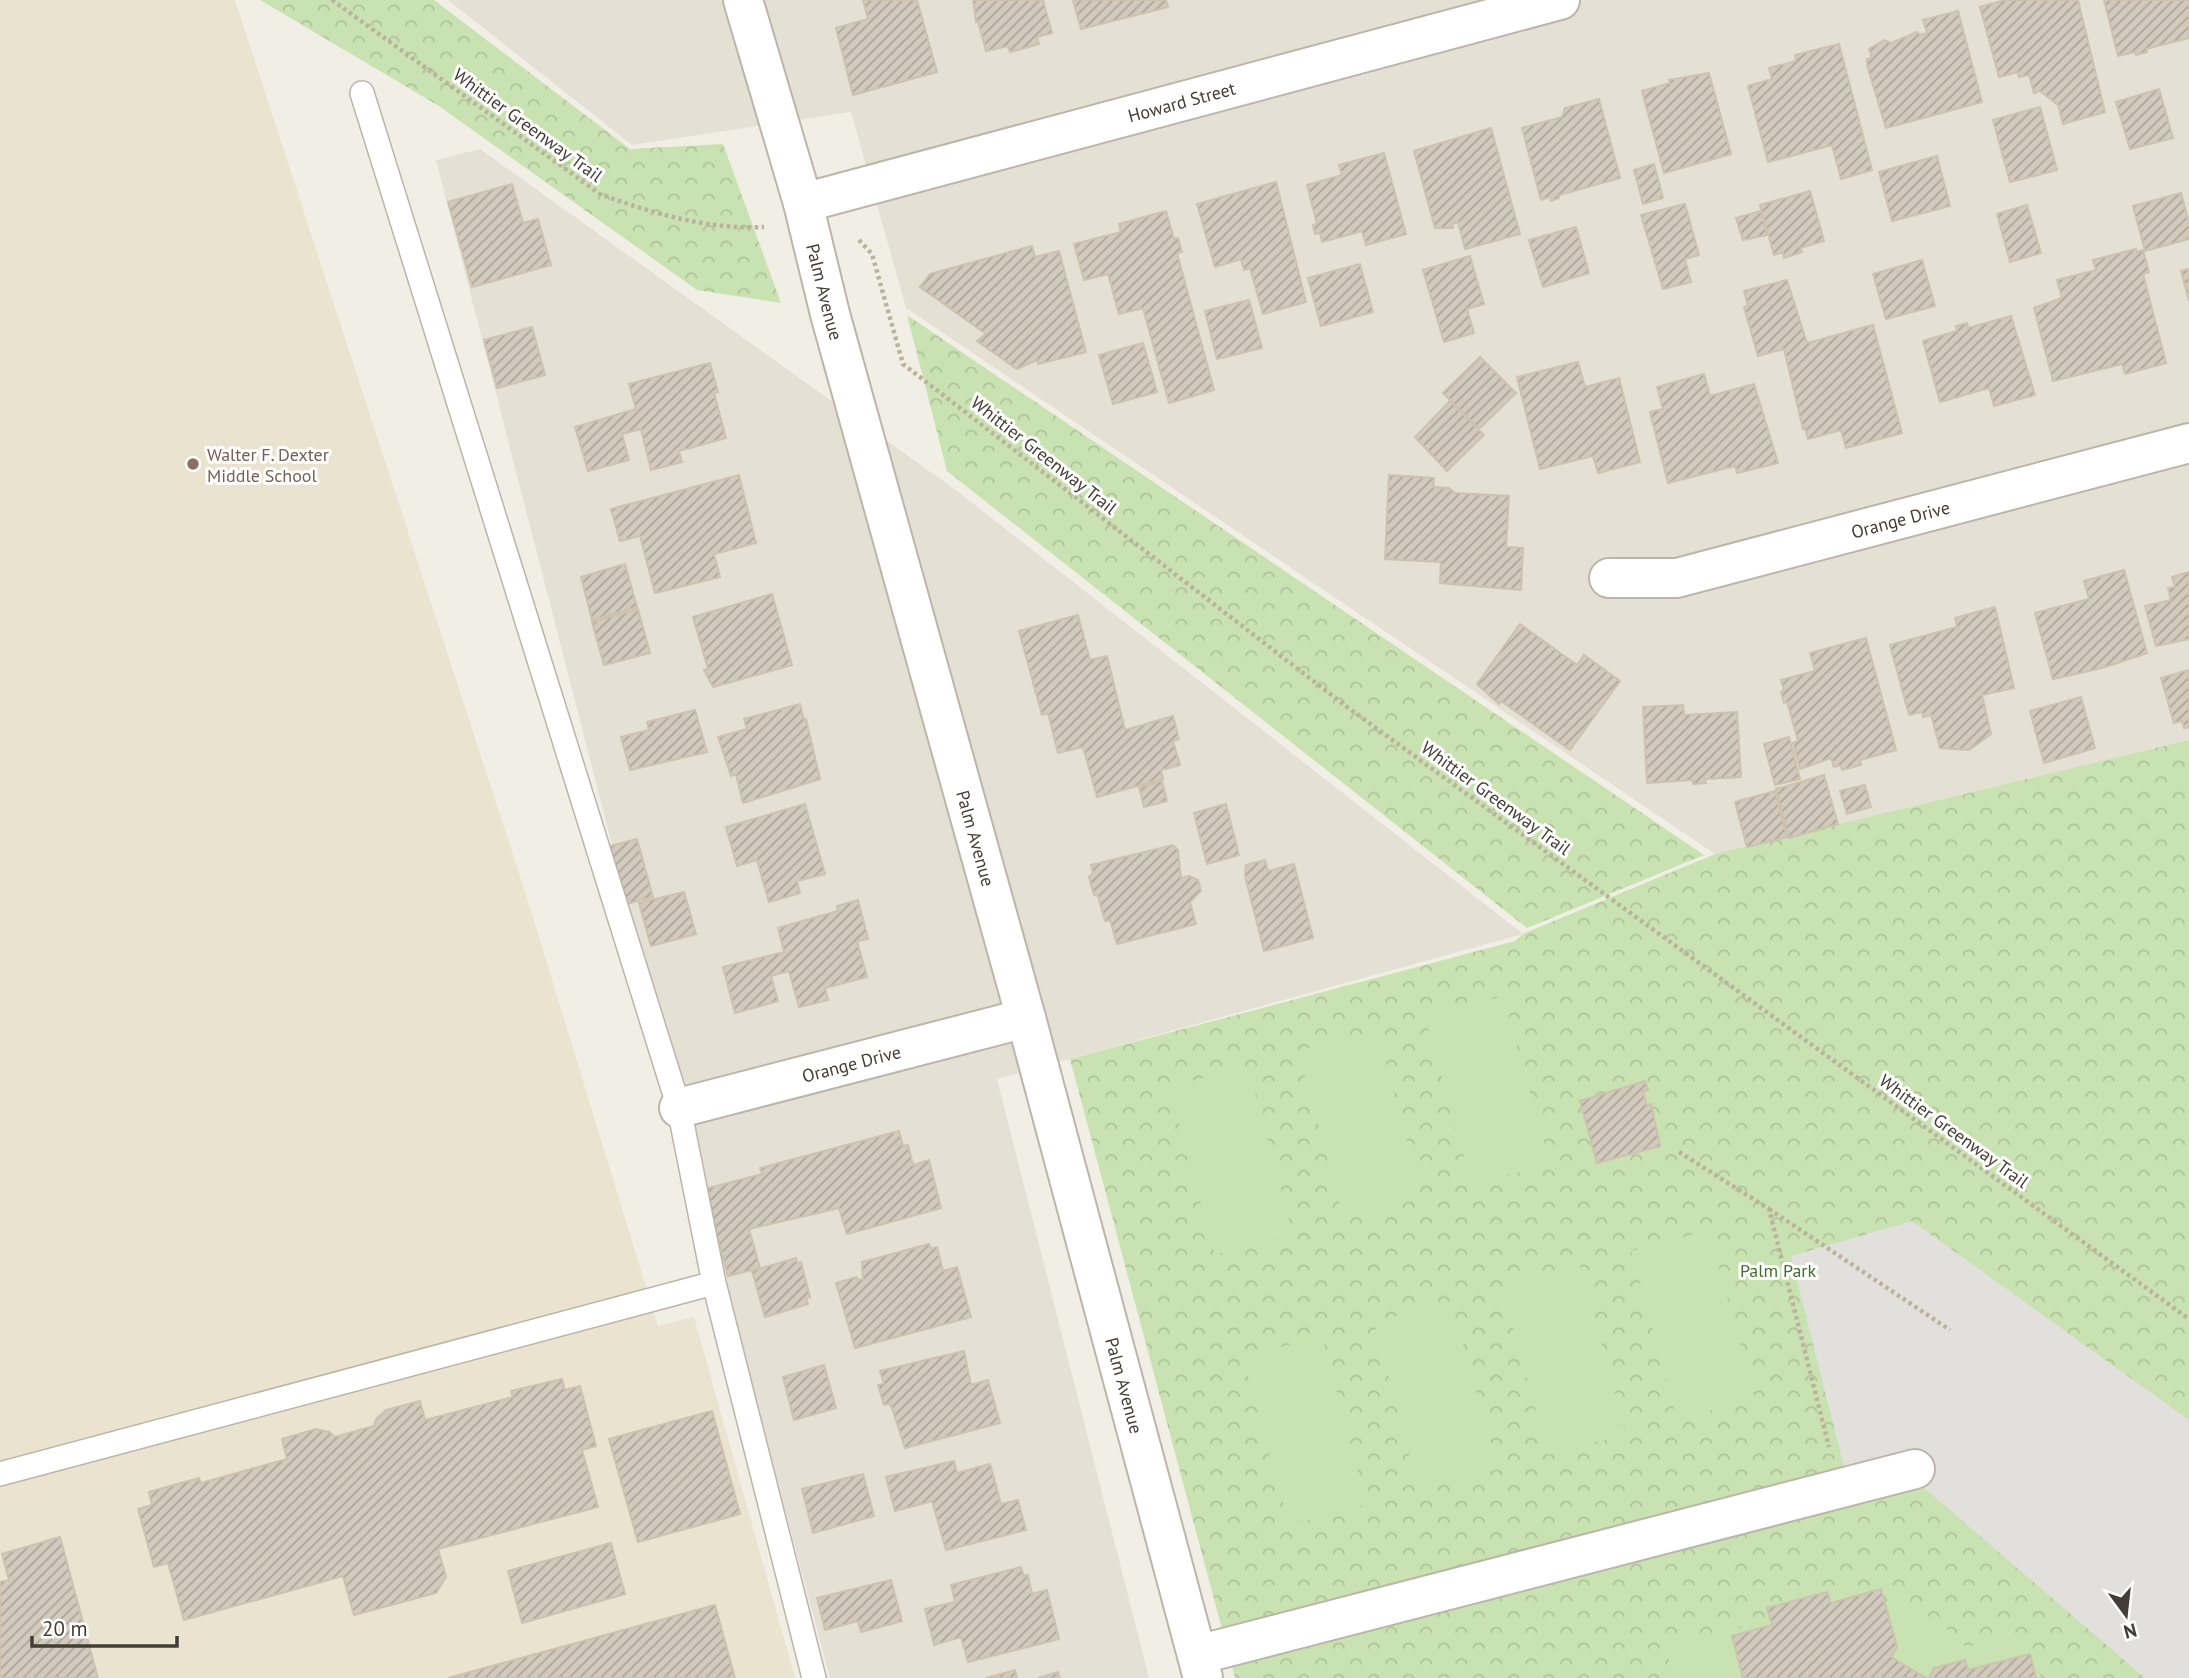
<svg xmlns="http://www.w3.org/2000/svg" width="2189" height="1678" viewBox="0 0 2189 1678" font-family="'PT Sans',sans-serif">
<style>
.residential{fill:#e4e0d4}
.education{fill:#e9e3d0}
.forest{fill:url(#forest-crowns)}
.pitch{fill:#c9e2b1}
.parking{fill:#e2e0dd}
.building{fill:url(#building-hatch);stroke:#ccc2af;stroke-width:2}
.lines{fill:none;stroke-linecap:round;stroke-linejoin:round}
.lane-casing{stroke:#bbb6a9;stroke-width:26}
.street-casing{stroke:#bbb6a9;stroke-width:42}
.path{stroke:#bcb29b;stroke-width:4.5;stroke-dasharray:3.5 3.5;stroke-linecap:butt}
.lane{stroke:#fff;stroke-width:23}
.street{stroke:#fff;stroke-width:38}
.education-dot{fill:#8d6e63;stroke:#fff;stroke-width:2.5}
.labels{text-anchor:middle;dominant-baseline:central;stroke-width:6;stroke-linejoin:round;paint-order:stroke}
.street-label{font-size:18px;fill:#433e35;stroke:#fff}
.education-label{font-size:18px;fill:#785e54;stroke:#fff;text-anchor:start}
.park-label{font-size:18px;fill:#436f2e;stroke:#fff}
</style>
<defs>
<pattern id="forest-crowns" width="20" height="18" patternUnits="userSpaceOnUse" patternTransform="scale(1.75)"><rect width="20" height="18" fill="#c9e2b1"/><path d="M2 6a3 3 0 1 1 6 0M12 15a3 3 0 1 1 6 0" fill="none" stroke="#aec399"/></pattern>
<pattern id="building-hatch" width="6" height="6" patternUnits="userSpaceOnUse" patternTransform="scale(1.75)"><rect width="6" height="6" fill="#d2cabc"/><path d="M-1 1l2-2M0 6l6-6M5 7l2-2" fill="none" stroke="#aca59a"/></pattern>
</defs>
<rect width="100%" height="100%" fill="#f1eee5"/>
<path class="residential" d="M448,0H2189V740L1715,854L906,308L851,112L632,145Z
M480,149L957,491L1523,934L997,1079L1149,1678H830L733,1316L436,160Z"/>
<path class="education" d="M0,0H235L527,898L658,1326L694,1317L795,1678H0Z"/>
<path class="forest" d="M260,0H434L630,149L723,144L781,303L697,290L439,106Z
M907,315L1704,855L1527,928L947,471Z
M2189,740V1678H1235L1070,1059L1515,941L1523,934L1715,854Z"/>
<path class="pitch" d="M1503,996L1550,1164L1472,1185L1425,1017Z
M1377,1030L1422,1198L1344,1220L1298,1051Z
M1248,1066L1293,1234L1215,1255L1169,1087Z
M1709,1230L1755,1399L1677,1419L1631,1251Z
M1580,1265L1626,1434L1548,1455L1502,1287Z
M1451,1301L1498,1469L1419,1490L1374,1322Z
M1322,1336L1367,1504L1289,1525L1243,1357Z
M1880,1585L1888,1611C1927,1609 1939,1619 1966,1647L2022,1632L2025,1645L2033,1650L2041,1678H1674L1666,1648L1768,1620L1767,1606L1826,1589L1831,1598Z"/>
<path class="parking" d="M1912,1221L2189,1420V1678H2145L1887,1456L1844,1467L1791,1256Z"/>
<path class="building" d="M863,0H917L937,72L853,95L836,28L868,19Z
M973,0H1043L1052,33L1037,37L1039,44L1010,52L1008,46L986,51L978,21L976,22Z
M1073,0H1166L1168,7L1081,29Z
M2005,0H2078L2105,112L2063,124L2058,105L2040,91L2034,93L2029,75L2019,77L2018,72L1999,77L1980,7Z
M2104,0H2189V38L2146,49L2147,52L2136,55L2135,52L2118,56Z
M1958,11L1982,102L1886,128L1867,65V59L1872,58L1869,49L1884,40L1891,43L1917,32L1920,35L1927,33L1923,20Z
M1839,44L1872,170L1841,179L1832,145L1768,162L1748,86L1772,79L1769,68L1796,61L1795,55Z
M1709,73L1731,154L1664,173L1642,91L1670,83L1669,80Z
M2159,89L2173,138L2130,149L2116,102Z
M1599,99L1620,178L1559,195V198L1551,201L1550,197L1541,200L1522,128L1562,117L1565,108Z
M2040,107L2057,170L2010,182L1993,120Z
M1491,128L1520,234L1465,249L1458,222L1452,224L1453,228H1435L1414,151Z
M1384,153L1406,234L1366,245L1362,231L1322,242L1320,233L1315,234L1313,225L1317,224L1307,185L1342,175L1339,165Z
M1937,156L1950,206L1892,221L1879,172Z
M1654,164L1663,198L1643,204L1634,170Z
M1276,182L1306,302L1263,314L1250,268L1244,270L1241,259L1215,267L1197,204Z
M512,184L523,223L538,219L551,265L472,287L448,202Z
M1810,191L1824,241L1800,248L1802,252L1784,258L1783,252L1774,255L1760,205Z
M2181,193L2189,223V239L2145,251L2133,206Z
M1685,204L1699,255L1685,259L1691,282L1663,289L1641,215Z
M2027,205L2041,253L2010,262L1997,214Z
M1166,211L1174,239L1178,238L1182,252L1177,253L1214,390L1169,403L1143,308L1119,314L1108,274L1084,280L1074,244L1121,232L1119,224Z
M1761,211L1767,235L1743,240L1736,218Z
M1576,227L1589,273L1543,287L1529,240Z
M1032,246L1035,257L1059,251L1086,352L1038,364L1037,360L1017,369L977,341L986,334L920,287L930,274Z
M2136,249L2137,252L2143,250L2149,272L2143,274L2166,363L2125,374L2122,364L2053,381L2034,308L2062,298L2057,280L2096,270L2093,260Z
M1470,256L1484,304L1467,309L1474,333L1444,342L1423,270Z
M1922,260L1935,306L1886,319L1873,274Z
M1360,264L1373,312L1321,326L1308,278Z
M2189,269V301L2181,271Z
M1787,280L1807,343L1873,325L1902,433L1846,448L1841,430L1808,439L1805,428L1803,429L1784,349L1758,356L1744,307L1748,306L1744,291Z
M1249,300L1262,348L1217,359L1205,311Z
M2011,316L2035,395L1994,406L1989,388L1940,402L1923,341L1957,331L1956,326L1967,323L1968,328Z
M532,327L545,375L497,388L484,340Z
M1143,343L1157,392L1113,404L1099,355Z
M1480,357L1516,393L1479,429L1443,393Z
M1578,362L1585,387L1619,378L1640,462L1598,473L1593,456L1540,469L1517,377Z
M710,363L718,392L714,393L726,438L679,451L682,462L651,470L641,429L622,434L629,460L588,471L575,427L636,409L629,384Z
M1704,374L1710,396L1754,384L1778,463L1737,473L1735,466L1668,483L1650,412L1663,409L1657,387Z
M1450,401L1484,435L1447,471L1415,437Z
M739,475L756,543L714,554L720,577L655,593L640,536L620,541L611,509Z
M1389,475L1434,478L1433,487L1449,488L1455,493L1509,496L1506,547L1523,548L1521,590L1440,583L1441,562L1385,559Z
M625,564L637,607L592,620L581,577Z
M2124,570L2147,653L2102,668L2053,679L2035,613L2089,599L2084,581Z
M2189,572V639L2156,646L2145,606L2171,600L2168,588L2175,587L2172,577Z
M772,594L792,665L713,687L704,670L708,669L693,617Z
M1995,607L2014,688L1982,695L1991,734L1969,750L1940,748L1931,715L1923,717L1922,712L1909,715L1890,645L1957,627L1955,618Z
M638,609L650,653L604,665L592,622Z
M1078,615L1090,660L1107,656L1125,730L1173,716L1179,739L1173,741L1180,765L1161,770L1163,779L1097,797L1083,747L1058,753L1048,713L1042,715L1019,631Z
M1520,624L1577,665L1584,655L1620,681L1570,750L1501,701L1499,704L1477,684Z
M1866,638L1896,750L1860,760L1861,765L1842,770L1841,765L1834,767L1831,758L1800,769L1793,743L1798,741L1787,702L1784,703L1781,692L1784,691L1781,680L1815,671L1810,653Z
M2189,670V727L2184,728L2182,721L2174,723L2161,678Z
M2081,697L2095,748L2044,763L2030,711Z
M800,704L804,720L806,719L820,779L743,803L736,774L731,776L718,737L747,729L744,719Z
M1683,705L1684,715L1737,712L1741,777L1705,779L1706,783L1693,784V780L1647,783L1643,707Z
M695,710L707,752L630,770L621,737L649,730L647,722Z
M1789,737L1800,779L1775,785L1764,744Z
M1824,775L1838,824L1789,838L1776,789Z
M1162,781L1167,801L1144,807L1139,787Z
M1865,785L1871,807L1847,814L1840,791Z
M1775,791L1787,837L1747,847L1735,802Z
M805,804L825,874L797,881L800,893L769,902L757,860L737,866L726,827Z
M1226,804L1239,855L1207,864L1194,813Z
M637,839L653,897L626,904L610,846Z
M1173,845L1178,850L1181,878L1189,876L1198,880L1201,891L1190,902L1196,924L1117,944L1110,920L1105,921L1098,896L1094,895L1089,877L1093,873L1091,865Z
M1265,860L1268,871L1294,864L1313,938L1264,951L1245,876L1246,865Z
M684,892L696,934L651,946L639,903Z
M858,900L868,939L857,941L867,977L825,988L828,1000L799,1007L789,971L771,976L778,1001L735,1013L723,967L784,952L778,928L838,911L837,906Z
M1645,1081L1648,1090L1643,1091L1647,1106L1651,1104L1660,1146L1597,1163L1580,1101Z
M899,1131L903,1146L908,1145L913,1165L929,1160L941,1208L847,1234L839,1208L749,1229L760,1268L728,1276L705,1189L762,1174L760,1168Z
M929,1244L931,1249L937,1247L943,1271L957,1267L971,1317L855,1348L836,1283L857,1277V1280L863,1279L862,1262Z
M796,1258L797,1263L801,1262L810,1297L806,1298L808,1304L765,1317L752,1271Z
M964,1351L971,1385L988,1380L1000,1423L905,1448L892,1408L889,1403L884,1405L878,1385L884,1384L880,1371Z
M824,1365L836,1408L794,1420L783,1377Z
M562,1379L565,1390L580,1386L596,1446L582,1450L598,1507L438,1549L446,1577L436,1593L354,1615L343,1576L184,1620L168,1563L154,1567L138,1509L152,1505L149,1492L199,1478L201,1483L287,1459L282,1439L316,1429L329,1432L335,1437L374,1426L376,1419L386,1410L420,1401L425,1420L513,1397L511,1391Z
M712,1411L740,1514L638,1542L609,1439Z
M954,1461L957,1473L990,1464L1001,1504L1018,1500L1026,1530L946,1550L932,1501L895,1511L886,1477Z
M863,1474L874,1516L813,1533L802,1489Z
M60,1537L98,1678H0V1582L9,1580L2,1554Z
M611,1543L625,1594L522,1623L508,1571Z
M1021,1567L1024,1576L1028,1575L1032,1594L1047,1590L1059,1639L968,1662L961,1637L934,1645L925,1609L955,1602L951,1585Z
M891,1580L902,1621L861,1632L858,1621L825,1630L817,1598Z
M1881,1589L1897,1647L1891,1657L1926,1678H1743L1732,1636L1772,1625L1767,1608L1827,1592L1831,1603Z
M715,1605L735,1678H448Z
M2030,1654L2036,1678H1929L1934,1668L1965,1660L1968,1670Z
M1015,1670L1017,1678H986Z
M1058,1672L1060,1678H1038Z"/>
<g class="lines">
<g class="lane-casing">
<path id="lane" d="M362,93L679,1108L714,1283L814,1678
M0,1474L714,1283"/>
</g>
<g class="street-casing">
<g id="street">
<path id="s1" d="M743,0L803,203L830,314L1026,1018L1203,1678"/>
<path id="s2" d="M803,203L1560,0"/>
<path id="s3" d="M1609,578H1677L2189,443"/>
<path id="s4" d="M679,1108L1026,1018"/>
<path d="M1197,1655L1915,1469"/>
</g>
</g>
<path class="path" d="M332,0L600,194C651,213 709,230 764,227
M859,240L872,254L903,364L1347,707L2189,1319
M1679,1152L1769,1209L1829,1447
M1769,1209L1950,1330"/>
<use href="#lane" class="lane"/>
<use href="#street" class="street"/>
</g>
<circle class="education-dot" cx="193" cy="464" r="7"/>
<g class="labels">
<g class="street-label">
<text stroke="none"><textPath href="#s2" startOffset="392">Howard Street</textPath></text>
<text transform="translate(528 125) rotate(36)">Whittier Greenway Trail</text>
<text stroke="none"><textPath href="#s1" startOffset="303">Palm Avenue</textPath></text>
<text transform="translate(1044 455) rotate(38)">Whittier Greenway Trail</text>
<text stroke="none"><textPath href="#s3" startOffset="299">Orange Drive</textPath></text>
<text transform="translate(1496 798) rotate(36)">Whittier Greenway Trail</text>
<text stroke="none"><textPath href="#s1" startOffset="870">Palm Avenue</textPath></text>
<text stroke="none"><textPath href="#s4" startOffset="178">Orange Drive</textPath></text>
<text transform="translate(1954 1131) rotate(36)">Whittier Greenway Trail</text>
<text stroke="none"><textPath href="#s1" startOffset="1437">Palm Avenue</textPath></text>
</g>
<g class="education-label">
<text x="207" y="454">Walter F. Dexter<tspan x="207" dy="21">Middle School</tspan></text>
</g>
<g class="park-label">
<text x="1778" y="1270">Palm Park</text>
</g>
</g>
<g transform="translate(2126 1615) rotate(165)" stroke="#ffffff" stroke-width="5" paint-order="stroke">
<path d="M0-5L12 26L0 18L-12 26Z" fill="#433e35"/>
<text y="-10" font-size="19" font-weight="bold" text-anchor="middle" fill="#433e35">N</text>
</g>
<path d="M32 1636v10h145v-10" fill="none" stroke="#433e35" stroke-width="3.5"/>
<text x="42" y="1636" font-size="21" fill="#433e35" stroke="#ffffff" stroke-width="5" paint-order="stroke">20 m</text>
</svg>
